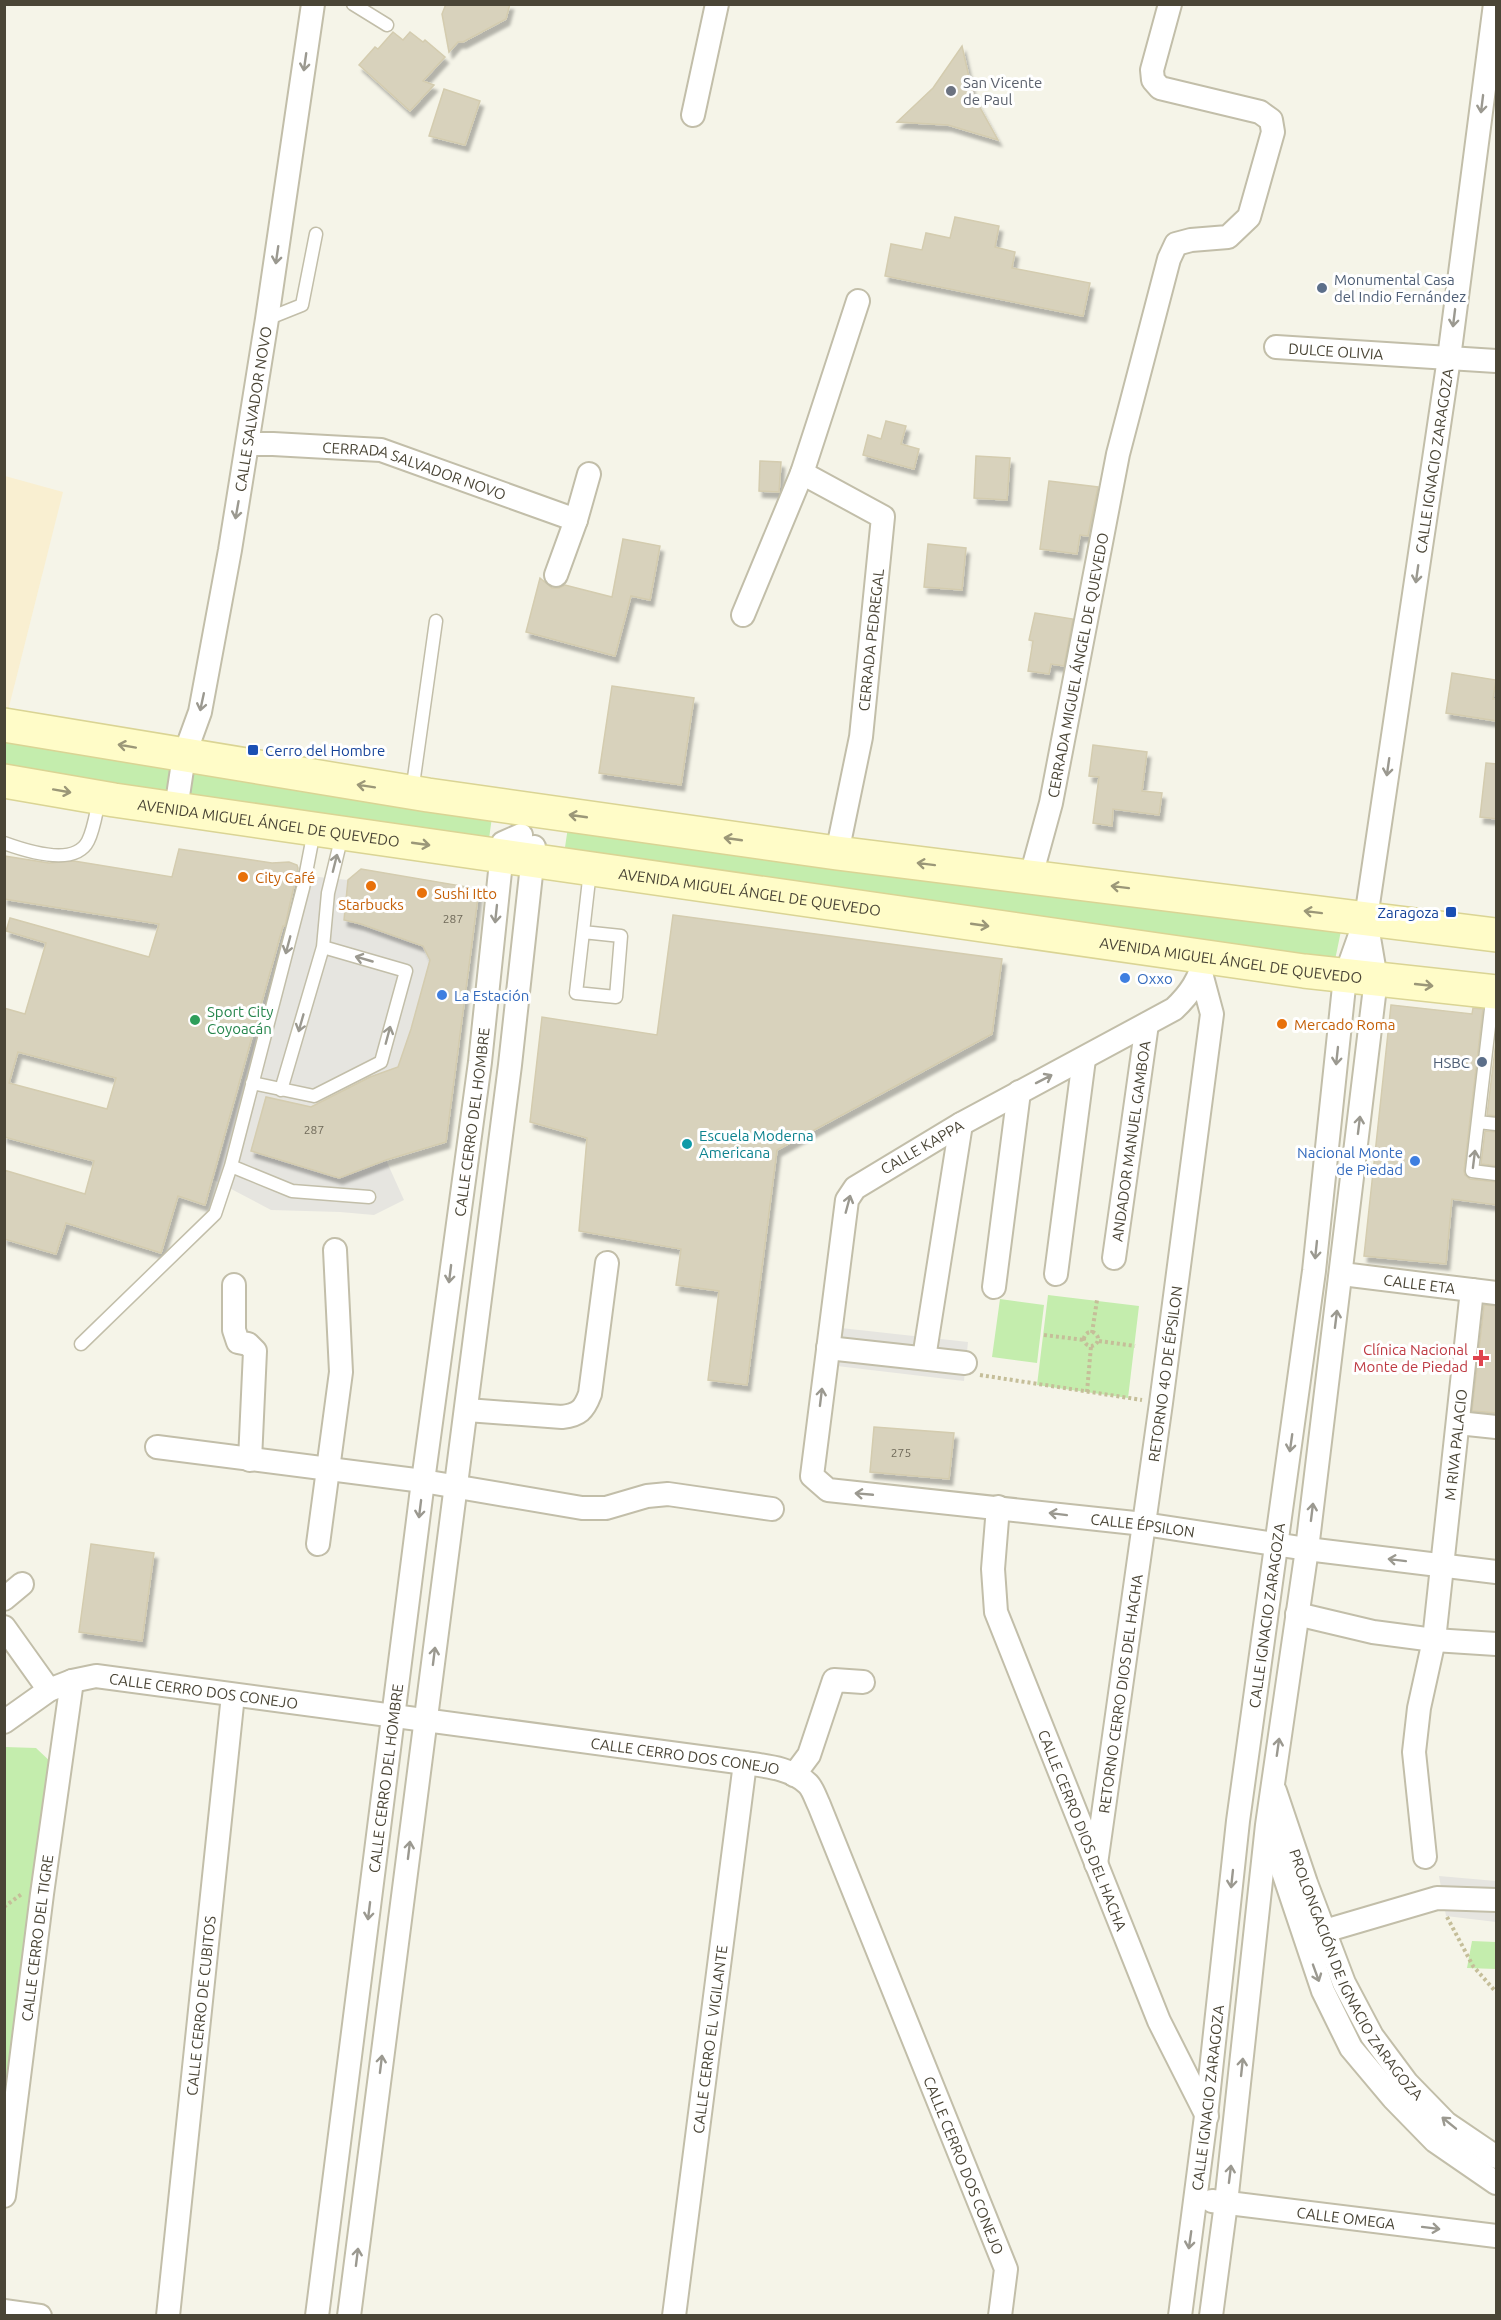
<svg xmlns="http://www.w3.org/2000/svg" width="1501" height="2320" viewBox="0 0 1501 2320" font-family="Ubuntu,sans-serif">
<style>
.commercial{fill:#f9efd1}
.green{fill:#c4edad}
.parking{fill:#e6e5e0}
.building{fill:#d8d2bc;stroke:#d4ccaf;stroke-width:1.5;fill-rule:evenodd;filter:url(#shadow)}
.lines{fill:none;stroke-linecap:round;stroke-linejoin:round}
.lane-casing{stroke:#c2bea9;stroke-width:15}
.street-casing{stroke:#c2bea9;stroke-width:26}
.secondary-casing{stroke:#dad494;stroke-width:36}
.path{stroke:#c5be99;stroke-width:4;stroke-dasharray:3 3;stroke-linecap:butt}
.lane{stroke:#fff;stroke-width:12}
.street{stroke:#fff;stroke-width:22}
.secondary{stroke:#fffcc8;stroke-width:33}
.oneway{stroke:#9b9990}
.oneway2{stroke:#9b9778}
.worship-dot{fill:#6b7280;stroke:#fff;stroke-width:2}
.service-dot{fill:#5c6f8a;stroke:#fff;stroke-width:2}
.transit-dot{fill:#1a4fb4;stroke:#fff;stroke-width:2}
.food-dot{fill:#e8710a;stroke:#fff;stroke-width:2}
.shop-dot{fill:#3f7fe0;stroke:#fff;stroke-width:2}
.leisure-dot{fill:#2e9e5b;stroke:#fff;stroke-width:2}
.culture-dot{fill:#0f9aa8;stroke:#fff;stroke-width:2}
.health-dot{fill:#e0444e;stroke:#fff;stroke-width:2}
.labels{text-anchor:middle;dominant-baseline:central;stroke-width:6;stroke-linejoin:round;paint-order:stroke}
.number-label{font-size:12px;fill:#6e6858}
.worship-label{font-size:15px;fill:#5b616d;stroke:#fff;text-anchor:start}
.service-label{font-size:15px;fill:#4e5e75;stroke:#fff;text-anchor:start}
.street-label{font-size:15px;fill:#4a4536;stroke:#fff}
.transit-label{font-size:15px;fill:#164399;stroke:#fff;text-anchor:start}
.food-label{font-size:15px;fill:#c56008;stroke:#fff;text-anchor:start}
.shop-label{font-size:15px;fill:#366cbe;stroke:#fff;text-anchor:start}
.leisure-label{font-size:15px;fill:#27864d;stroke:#fff;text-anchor:start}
.culture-label{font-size:15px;fill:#0d838f;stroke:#fff;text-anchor:start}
.health-label{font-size:15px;fill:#be3a42;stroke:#fff;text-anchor:end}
</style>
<defs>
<filter id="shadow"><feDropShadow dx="3.5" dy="6" stdDeviation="1.5" flood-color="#0004"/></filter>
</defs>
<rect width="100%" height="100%" fill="#f5f4e8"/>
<path class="commercial" d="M5,476L63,492L7,715L5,714Z"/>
<path class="green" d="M4,740L170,770L167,793L5,764Z
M188,773L492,817L489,839L184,793Z
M568,827L1342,926L1335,960L564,854Z
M1048,1295L1139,1306L1128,1398L1037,1385Z
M1000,1299L1044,1305L1037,1363L992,1357Z
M5,1747L36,1748L53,1764L5,2122Z
M1472,1941L1496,1942V1969L1467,1968Z"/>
<path class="parking" d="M309,876L348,880L344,920L361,924L423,946L430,960L411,1029L398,1067L368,1078L311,1107L266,1097L251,1151L339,1178L386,1160L404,1200L374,1215L340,1212L271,1210L214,1180L286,929L296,931Z
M841,1328L968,1342L964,1381L837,1366Z
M1439,1876L1496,1881V1922L1446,1916Z"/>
<path class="building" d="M446,4H510L506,19L463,42H458L449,52L442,14Z
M393,32L403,40L410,32L423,42L425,40L445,57L423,81L434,85L410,111L359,65L375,47L378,49Z
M962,46L973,95L998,140L948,125L897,122L933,88Z
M444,89L480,101L465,145L429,136Z
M955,217L999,226L995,247L1015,252L1012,268L1090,283L1083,316L885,276L891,244L922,250L926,233L950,238Z
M886,421L906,426L901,444L919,449L914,469L863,455L868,435L881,439Z
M976,456L1010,458L1007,500L974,498Z
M760,461L781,462L779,492L759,491Z
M1049,481L1098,487L1088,536L1080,535L1077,554L1040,549Z
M623,539L660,546L650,600L631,596L615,656L526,632L540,578L552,588H559L565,585L612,597Z
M928,544L966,548L962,590L924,587Z
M1035,613L1073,619L1064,666L1051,664L1049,674L1028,671L1033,641L1029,640Z
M1452,673L1496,680L1493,699H1497V721L1446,713Z
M612,686L694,698L681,785L599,773Z
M1093,745L1147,752L1142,791L1162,793L1159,815L1113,809L1112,826L1093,823L1099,777L1089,776Z
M1486,763L1497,764V819L1480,817Z
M179,849L272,863L289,862L297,865L298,868L285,926H283L205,1205L178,1196L161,1253L66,1223L56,1254L4,1239V1170L85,1194L94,1161L4,1137V1008L25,1014L46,943L6,931L10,918L149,957L159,924L4,899V856L49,863L74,861L172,877ZM18,1052L116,1078L107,1109L9,1083Z
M361,869L479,889L446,1142L386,1160L339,1178L251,1151L266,1097L311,1107L370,1077L398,1067L411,1029L430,960L423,946L361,924L344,920L348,880Z
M673,915L1002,959L992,1034L777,1150L747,1385L708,1380L719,1291L676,1285L681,1249L579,1231L587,1138L530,1122L542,1017L657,1035Z
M1391,1005L1472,1014L1473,1008L1483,1009L1464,1171L1465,1175L1470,1179L1497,1182V1205L1452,1199L1446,1264L1364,1256Z
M1497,1033V1116L1487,1115Z
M1485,1131L1497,1132V1166L1481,1164Z
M1484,1305L1497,1306V1413L1472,1411Z
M874,1427L954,1433L949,1479L870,1472Z
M91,1544L154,1553L142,1641L79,1632Z"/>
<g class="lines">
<g class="lane-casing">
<path id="lane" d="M353,4L387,25
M267,319L302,305L316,234
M412,792L436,621
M314,831L303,888L231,1166L292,1191L369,1197
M4,843C26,851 75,867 88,841C94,829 96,813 99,800
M583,932L621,936L616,997L576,993L590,871
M1493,992L1472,1171L1496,1174
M252,1083L314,1096L381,1062L406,971L323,947
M281,1090L323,947L328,893L342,835
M1478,1122L1496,1124
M81,1344L215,1214L231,1166"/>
</g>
<g class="street-casing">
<g id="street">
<path d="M693,115L717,4"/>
<path id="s1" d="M1276,347L1496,361"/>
<path id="s2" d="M248,444H273L381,450L576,520"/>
<path d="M802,473L883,517L861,737L837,853"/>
<path d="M556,575L576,520L589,474"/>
<path d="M743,615L802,473L858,301"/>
<path id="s3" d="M176,809L184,756L200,712L230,550L267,319L313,4"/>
<path id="s4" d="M1031,876L1051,803L1118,454L1169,259L1176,244L1191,240L1228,237L1249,217L1273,132L1271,120L1260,112L1160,88L1153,80L1152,70L1170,4"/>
<path id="s5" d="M1205,957C1200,979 1190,994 1174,1009L961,1124L855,1188L847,1200L812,1476L828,1490L1144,1524L1307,1549L1496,1572"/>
<path id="s6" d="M1114,1258L1147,1024"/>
<path d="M1056,1274L1084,1059"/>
<path id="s7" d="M1342,1274L1496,1293"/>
<path d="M234,1285V1330L238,1342L248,1344L255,1351L250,1460"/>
<path d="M994,1287L1019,1092"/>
<path d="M828,1348L965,1363"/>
<path d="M924,1358L961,1124"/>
<path d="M467,1410L562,1417C579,1415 584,1410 590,1394L607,1263"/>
<path d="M1458,1423L1496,1427"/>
<path d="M157,1447L423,1481L582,1508H606L647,1496L668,1494L772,1509"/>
<path id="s8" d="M998,1507L993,1569L996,1612L1159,2021L1207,2116"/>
<path d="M318,1544L341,1372L335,1250"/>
<path d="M4,1599L22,1584"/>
<path d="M1297,1614L1373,1632L1434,1640L1496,1644"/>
<path d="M4,1627L49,1690"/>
<path id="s9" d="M4,1722L49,1690L72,1681L96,1676L745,1763C765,1766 792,1768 808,1784C813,1789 816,1799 819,1805L1006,2269L1000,2316"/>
<path d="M794,1775L809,1755L834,1680L863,1682"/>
<path id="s10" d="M1275,1791L1306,1883L1344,1983L1372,2036L1407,2083L1446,2123L1496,2157"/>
<path d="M1270,1833L1323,1991L1351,2048L1393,2098L1435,2141L1496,2183"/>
<path id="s11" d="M1425,1857L1414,1752L1419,1708L1434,1640L1472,1290"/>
<path id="s12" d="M1096,1864L1161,1403L1212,1014L1201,973"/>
<path d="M1311,1935L1437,1898L1496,1900"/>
<path id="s13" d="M4,2196L42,1894L72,1681"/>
<path id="s14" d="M1212,2201L1496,2236"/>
<path d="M4,2311L40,2316"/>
<path id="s15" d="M168,2316L233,1695"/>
<path id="s16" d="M317,2316L423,1481L480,1062L503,843L521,835"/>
<path d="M349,2316L510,1065L534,847"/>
<path id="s17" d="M674,2316L745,1763"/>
<path id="s18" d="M1180,2316L1206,2116L1238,1821L1314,1271L1345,977L1366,918L1449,358L1495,4"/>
<path d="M1211,2316L1226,2203L1267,1825L1307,1549L1376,979L1366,920"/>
</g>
</g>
<g class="secondary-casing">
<g id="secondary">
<path d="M4,725L428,795L837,853L1496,935"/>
<path id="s19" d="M4,781L114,800L314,829L1304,971L1496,992"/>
</g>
</g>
<path class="path" d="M1084 1339a7 7 0 1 1 14 0a7 7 0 1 1-14 0Z
M1092,1333L1097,1300
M1044,1335L1084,1340
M1099,1341L1135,1346
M980,1375L1142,1400
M1087,1392L1091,1346
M4,1907L23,1893
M1447,1917L1473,1966L1496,1992"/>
<use href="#lane" class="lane"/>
<use href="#street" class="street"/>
<use href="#secondary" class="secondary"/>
</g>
<defs><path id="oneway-shaft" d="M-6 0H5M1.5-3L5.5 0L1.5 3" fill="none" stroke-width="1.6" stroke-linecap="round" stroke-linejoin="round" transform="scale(1.5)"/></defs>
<g class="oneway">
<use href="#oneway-shaft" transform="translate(305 62) rotate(98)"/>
<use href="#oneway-shaft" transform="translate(1482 104) rotate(97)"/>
<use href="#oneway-shaft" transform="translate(277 255) rotate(98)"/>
<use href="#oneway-shaft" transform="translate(1454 318) rotate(97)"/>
<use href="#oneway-shaft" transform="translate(237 510) rotate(100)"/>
<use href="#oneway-shaft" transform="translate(1417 574) rotate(98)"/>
<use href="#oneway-shaft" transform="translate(202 702) rotate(102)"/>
<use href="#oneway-shaft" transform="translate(1388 767) rotate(98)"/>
<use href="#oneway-shaft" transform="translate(335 863) rotate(-76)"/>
<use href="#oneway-shaft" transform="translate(496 914) rotate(96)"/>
<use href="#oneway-shaft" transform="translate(288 945) rotate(105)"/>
<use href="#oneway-shaft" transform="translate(364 959) rotate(-164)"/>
<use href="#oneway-shaft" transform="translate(301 1023) rotate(106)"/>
<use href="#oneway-shaft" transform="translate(388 1035) rotate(-75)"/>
<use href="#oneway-shaft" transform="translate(1337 1056) rotate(96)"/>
<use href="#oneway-shaft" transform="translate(1044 1079) rotate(-27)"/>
<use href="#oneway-shaft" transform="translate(1359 1125) rotate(-83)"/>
<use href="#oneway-shaft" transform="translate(1474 1159) rotate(-83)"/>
<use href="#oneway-shaft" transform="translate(848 1204) rotate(-75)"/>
<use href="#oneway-shaft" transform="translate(1316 1250) rotate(96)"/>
<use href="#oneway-shaft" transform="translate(450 1274) rotate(97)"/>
<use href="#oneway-shaft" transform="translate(1336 1319) rotate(-83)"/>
<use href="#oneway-shaft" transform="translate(821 1397) rotate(-83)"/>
<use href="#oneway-shaft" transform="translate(1291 1443) rotate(98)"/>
<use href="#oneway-shaft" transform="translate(864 1494) rotate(-175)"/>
<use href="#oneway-shaft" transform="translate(420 1509) rotate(97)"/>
<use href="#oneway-shaft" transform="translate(1312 1512) rotate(-83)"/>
<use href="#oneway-shaft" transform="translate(1058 1514) rotate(-173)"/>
<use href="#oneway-shaft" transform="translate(1397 1560) rotate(-173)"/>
<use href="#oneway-shaft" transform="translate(434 1656) rotate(-83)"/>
<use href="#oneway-shaft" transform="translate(1278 1747) rotate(-82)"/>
<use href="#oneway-shaft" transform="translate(409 1850) rotate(-83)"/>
<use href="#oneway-shaft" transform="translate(1232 1879) rotate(96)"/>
<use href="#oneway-shaft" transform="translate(369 1911) rotate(97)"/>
<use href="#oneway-shaft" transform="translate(1316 1973) rotate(70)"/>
<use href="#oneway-shaft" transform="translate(381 2064) rotate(-83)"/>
<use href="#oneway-shaft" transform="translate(1242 2067) rotate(-84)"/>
<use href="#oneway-shaft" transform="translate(1449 2123) rotate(-141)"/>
<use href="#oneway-shaft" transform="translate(1230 2174) rotate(-83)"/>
<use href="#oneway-shaft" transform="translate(1431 2228) rotate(7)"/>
<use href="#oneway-shaft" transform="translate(1190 2240) rotate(98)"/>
<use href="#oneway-shaft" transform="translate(357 2257) rotate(-83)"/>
</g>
<g class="oneway2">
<use href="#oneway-shaft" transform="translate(127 746) rotate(-170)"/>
<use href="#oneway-shaft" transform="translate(366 786) rotate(-171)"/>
<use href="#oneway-shaft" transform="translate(62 791) rotate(10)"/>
<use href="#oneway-shaft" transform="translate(578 816) rotate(-172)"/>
<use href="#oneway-shaft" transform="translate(733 839) rotate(-172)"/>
<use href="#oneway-shaft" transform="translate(421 844) rotate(8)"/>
<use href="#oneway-shaft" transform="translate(926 864) rotate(-173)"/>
<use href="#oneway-shaft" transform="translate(1120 887) rotate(-173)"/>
<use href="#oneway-shaft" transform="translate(1313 912) rotate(-173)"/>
<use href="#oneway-shaft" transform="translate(980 925) rotate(8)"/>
<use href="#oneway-shaft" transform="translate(1424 985) rotate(6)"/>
</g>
<circle class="worship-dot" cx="951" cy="91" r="6"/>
<g class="service-dot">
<circle cx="1322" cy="288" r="6"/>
<circle cx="1482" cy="1062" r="6"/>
</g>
<g class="transit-dot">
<rect x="247" y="744" width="12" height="12" rx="3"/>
<rect x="1445" y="906" width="12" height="12" rx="3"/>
</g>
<g class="food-dot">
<circle cx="243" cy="877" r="6"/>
<circle cx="371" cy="886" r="6"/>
<circle cx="422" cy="893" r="6"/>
<circle cx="1282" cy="1024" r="6"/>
</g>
<g class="shop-dot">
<circle cx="1125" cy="978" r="6"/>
<circle cx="442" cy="995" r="6"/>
<circle cx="1415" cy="1161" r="6"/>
</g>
<circle class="leisure-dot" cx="195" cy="1020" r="6"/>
<circle class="culture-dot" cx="687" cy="1144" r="6"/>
<path class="health-dot" d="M1478 1349h6v6h6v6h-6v6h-6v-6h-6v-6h6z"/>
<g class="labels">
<g class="number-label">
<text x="453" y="918">287</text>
<text x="314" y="1129">287</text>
<text x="901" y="1452">275</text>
</g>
<g class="worship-label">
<text x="963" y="82">San Vicente<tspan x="963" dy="17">de Paul</tspan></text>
</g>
<g class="service-label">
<text x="1334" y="279">Monumental Casa<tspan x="1334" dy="17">del Indio Fernández</tspan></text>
<text x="1470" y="1062" text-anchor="end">HSBC</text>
</g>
<g class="street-label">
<text stroke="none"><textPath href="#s1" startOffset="60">DULCE OLIVIA</textPath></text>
<text stroke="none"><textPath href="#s3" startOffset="408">CALLE SALVADOR NOVO</textPath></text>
<text stroke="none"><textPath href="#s18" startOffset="1874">CALLE IGNACIO ZARAGOZA</textPath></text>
<text stroke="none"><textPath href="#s2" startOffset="170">CERRADA SALVADOR NOVO</textPath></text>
<text transform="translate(871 640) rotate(-84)">CERRADA PEDREGAL</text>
<text stroke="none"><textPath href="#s4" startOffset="216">CERRADA MIGUEL ÁNGEL DE QUEVEDO</textPath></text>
<text stroke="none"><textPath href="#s19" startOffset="268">AVENIDA MIGUEL ÁNGEL DE QUEVEDO</textPath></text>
<text stroke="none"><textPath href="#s19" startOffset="754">AVENIDA MIGUEL ÁNGEL DE QUEVEDO</textPath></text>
<text stroke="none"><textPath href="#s19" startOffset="1240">AVENIDA MIGUEL ÁNGEL DE QUEVEDO</textPath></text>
<text stroke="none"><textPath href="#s16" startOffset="1204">CALLE CERRO DEL HOMBRE</textPath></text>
<text stroke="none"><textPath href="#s6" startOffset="118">ANDADOR MANUEL GAMBOA</textPath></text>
<text transform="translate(922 1147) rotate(-30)">CALLE KAPPA</text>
<text stroke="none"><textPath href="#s7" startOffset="78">CALLE ETA</textPath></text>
<text stroke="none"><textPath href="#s12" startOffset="495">RETORNO 4O DE ÉPSILON</textPath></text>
<text stroke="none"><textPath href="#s11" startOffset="416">M RIVA PALACIO</textPath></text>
<text stroke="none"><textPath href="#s5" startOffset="1058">CALLE ÉPSILON</textPath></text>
<text stroke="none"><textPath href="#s18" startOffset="706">CALLE IGNACIO ZARAGOZA</textPath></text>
<text stroke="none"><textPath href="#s9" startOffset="213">CALLE CERRO DOS CONEJO</textPath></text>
<text stroke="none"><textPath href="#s12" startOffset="172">RETORNO CERRO DIOS DEL HACHA</textPath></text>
<text stroke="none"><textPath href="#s9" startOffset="699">CALLE CERRO DOS CONEJO</textPath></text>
<text stroke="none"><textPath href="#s16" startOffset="542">CALLE CERRO DEL HOMBRE</textPath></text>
<text stroke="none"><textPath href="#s8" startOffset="340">CALLE CERRO DIOS DEL HACHA</textPath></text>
<text stroke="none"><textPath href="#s13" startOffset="260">CALLE CERRO DEL TIGRE</textPath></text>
<text stroke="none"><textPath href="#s10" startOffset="202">PROLONGACIÓN DE IGNACIO ZARAGOZA</textPath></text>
<text stroke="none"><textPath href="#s15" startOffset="312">CALLE CERRO DE CUBITOS</textPath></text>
<text stroke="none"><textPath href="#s17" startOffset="279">CALLE CERRO EL VIGILANTE</textPath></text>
<text stroke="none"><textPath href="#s18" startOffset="220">CALLE IGNACIO ZARAGOZA</textPath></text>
<text stroke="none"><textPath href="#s9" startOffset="1239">CALLE CERRO DOS CONEJO</textPath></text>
<text stroke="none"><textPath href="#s14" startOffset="135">CALLE OMEGA</textPath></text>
</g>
<g class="transit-label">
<text x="265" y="750">Cerro del Hombre</text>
<text x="1439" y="912" text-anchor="end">Zaragoza</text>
</g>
<g class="food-label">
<text x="255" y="877">City Café</text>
<text x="434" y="893">Sushi Itto</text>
<text x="371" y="904" text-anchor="middle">Starbucks</text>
<text x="1294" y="1024">Mercado Roma</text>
</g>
<g class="shop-label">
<text x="1137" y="978">Oxxo</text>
<text x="454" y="995">La Estación</text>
<text x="1403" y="1152" text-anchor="end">Nacional Monte<tspan x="1403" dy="17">de Piedad</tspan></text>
</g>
<g class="leisure-label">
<text x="207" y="1011">Sport City<tspan x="207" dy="17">Coyoacán</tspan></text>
</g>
<g class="culture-label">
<text x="699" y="1135">Escuela Moderna<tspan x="699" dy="17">Americana</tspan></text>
</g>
<g class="health-label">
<text x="1468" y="1349">Clínica Nacional<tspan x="1468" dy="17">Monte de Piedad</tspan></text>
</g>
</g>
<rect width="1501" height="2320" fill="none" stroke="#4a4536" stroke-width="12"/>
</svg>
